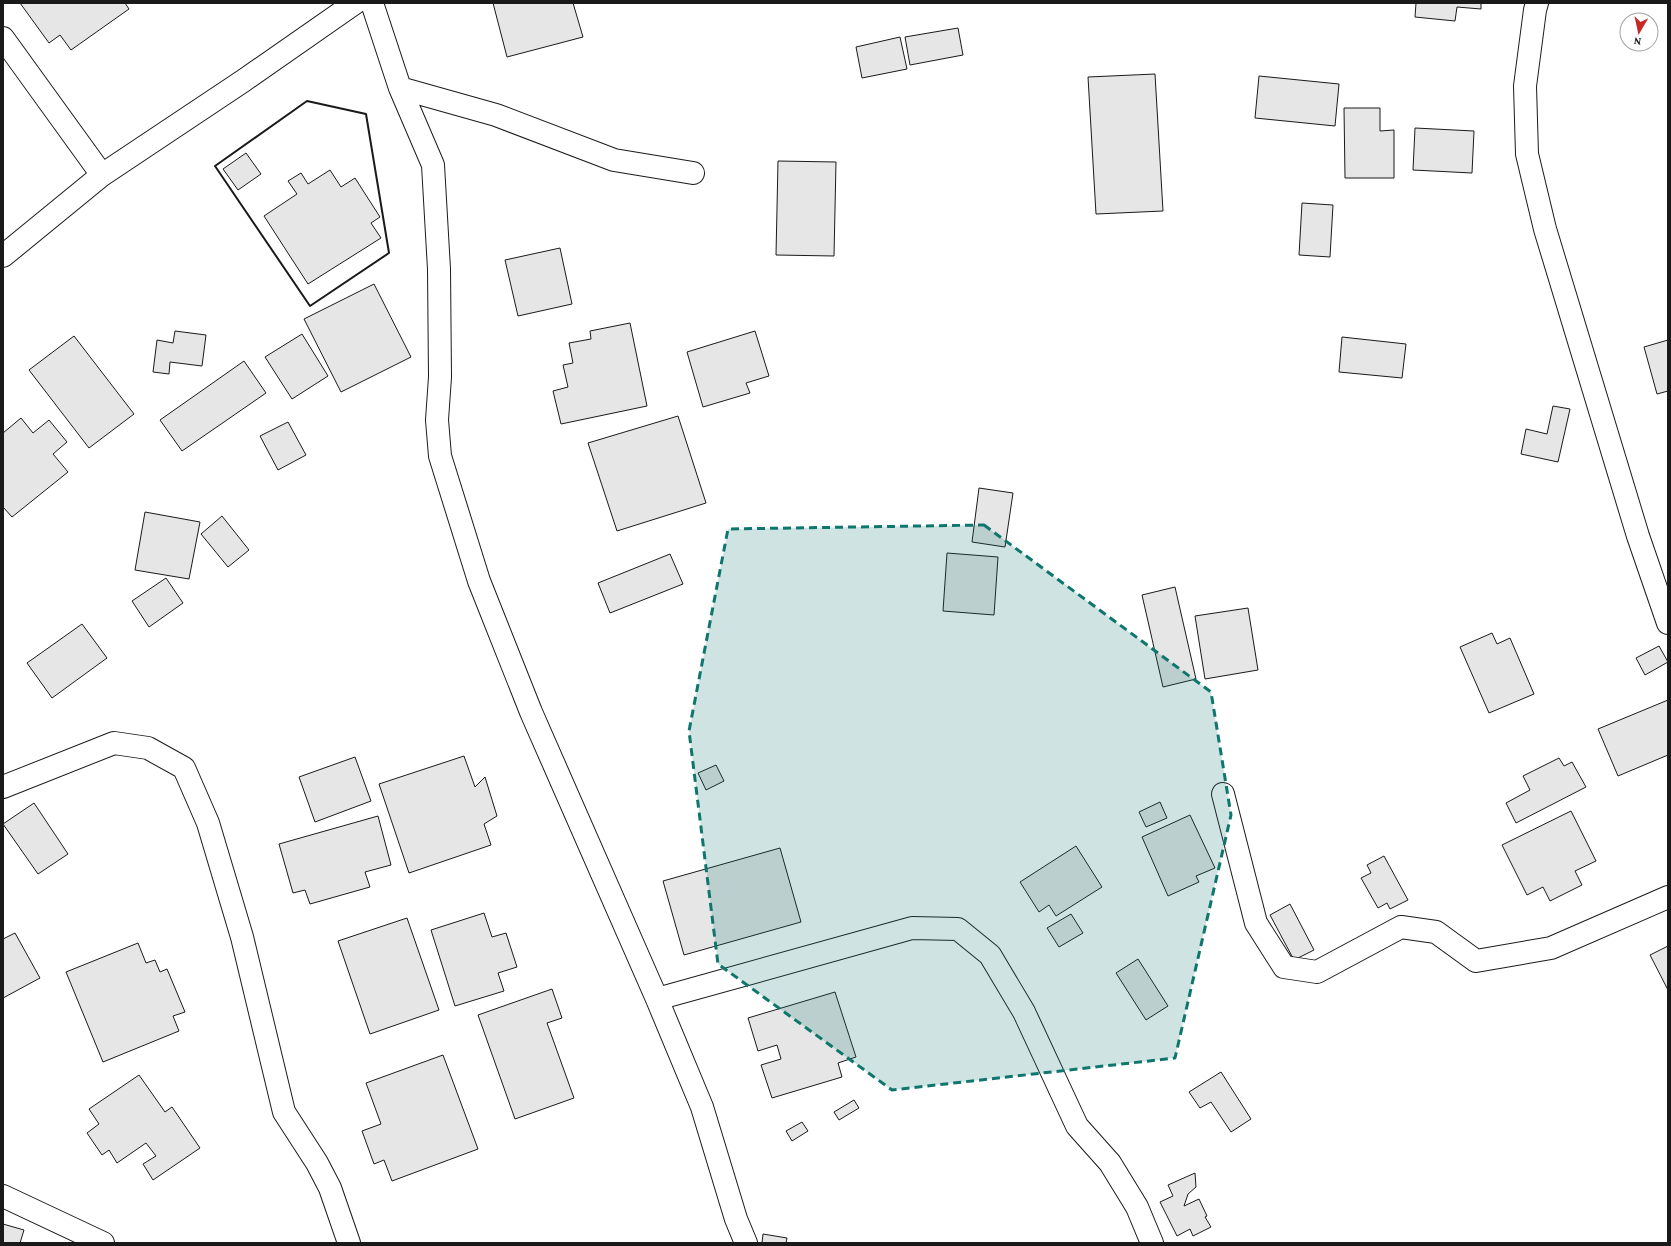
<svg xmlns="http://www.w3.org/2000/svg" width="1671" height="1246" viewBox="0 0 1671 1246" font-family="'Crimson Pro',serif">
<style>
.building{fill:#e6e6e6;stroke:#1a1a1a}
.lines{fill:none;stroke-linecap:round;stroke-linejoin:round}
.minor-casing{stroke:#1a1a1a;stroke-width:24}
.minor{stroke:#fff;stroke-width:22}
.wall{stroke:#1a1a1a;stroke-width:2}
.marked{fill:#0f766e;fill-opacity:0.2;stroke:#0f766e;stroke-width:3;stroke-dasharray:8 5;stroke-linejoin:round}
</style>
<rect width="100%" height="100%" fill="#fff"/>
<path class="building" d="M20,3H125L129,9L71,50L60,35L49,43Z
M493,3H573L583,37L507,57Z
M1416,3H1481V9L1457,7L1455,21L1415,17Z
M958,28L963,55L910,65L905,37Z
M900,37L907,69L862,78L856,47Z
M1155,74L1163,211L1096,214L1088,77Z
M1259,76L1339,84L1335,126L1255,118Z
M1344,108H1380V131L1394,130V178H1345Z
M1415,128L1474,131L1472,173L1413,170Z
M246,153L261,174L238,190L223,169Z
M778,161L836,162L834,256L776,255Z
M330,170L341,187L355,178L380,217L371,223L381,238L308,284L264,216L297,194L288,181L301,173L308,184Z
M1302,203L1333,205L1330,257L1299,255Z
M560,248L572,304L518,316L505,260Z
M374,284L411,357L341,392L304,319Z
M630,323L647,406L561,424L553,391L568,387L563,365L573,363L569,343L591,339L590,331Z
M175,331L206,335L202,366L170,362L169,374L153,372L157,340L173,343Z
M755,331L769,376L746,383L750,393L703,407L687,352Z
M302,334L328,376L292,399L265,357Z
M74,336L134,414L89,448L29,370Z
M1342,337L1406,344L1402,378L1339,372Z
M1668,340V391L1657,394L1644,347Z
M244,361L266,393L182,451L160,420Z
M1553,406L1570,409L1558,462L1521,454L1526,429L1547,434Z
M678,416L706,503L617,531L588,443Z
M21,418L33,433L49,420L67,442L53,454L68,472L12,517L3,507V433Z
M288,422L306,455L278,470L260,436Z
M979,488L1013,493L1005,547L972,542Z
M145,512L200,522L189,579L135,570Z
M222,516L249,550L228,567L201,534Z
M947,553L998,557L994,615L943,611Z
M670,554L683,584L610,613L598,583Z
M166,578L183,603L149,627L132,601Z
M1175,587L1196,679L1163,687L1142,595Z
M1248,608L1258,670L1205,679L1195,616Z
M82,624L107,658L52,698L27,663Z
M1492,633L1497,644L1510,638L1534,694L1489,713L1460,647Z
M1659,646L1668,662L1645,675L1636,658Z
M1668,700V755L1618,776L1598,729Z
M464,756L475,787L485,777L497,816L484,824L491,845L409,873L379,784Z
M355,757L371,801L315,822L299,777Z
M1559,758L1564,766L1572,762L1586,787L1516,823L1506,803L1530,790L1523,776Z
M716,765L724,781L706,790L698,773Z
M1160,802L1167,818L1146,827L1139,812Z
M34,803L68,854L38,874L3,824Z
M1571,811L1596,861L1575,871L1582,885L1550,901L1543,887L1527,895L1502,845Z
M1190,815L1215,868L1196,876L1199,882L1168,896L1142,837Z
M378,816L391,865L365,872L370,887L310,904L305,890L293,893L279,844Z
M1076,846L1102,887L1056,916L1049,905L1039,912L1020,882Z
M780,848L801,922L684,955L663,881Z
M1384,856L1408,900L1390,909L1387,903L1378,908L1361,878L1371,873L1367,865Z
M1290,904L1314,950L1294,960L1270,915Z
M484,913L492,937L506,933L517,967L498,973L504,991L455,1006L431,930Z
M1071,914L1083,933L1059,947L1047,928Z
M407,918L439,1010L370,1034L338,941Z
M15,933L40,978L3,998V939Z
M138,943L146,963L155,960L160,972L167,969L185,1012L173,1016L179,1031L103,1062L66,972Z
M1668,946V990L1650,955Z
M1138,959L1168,1006L1146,1020L1116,973Z
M552,989L562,1018L547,1023L574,1098L515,1119L478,1015Z
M835,992L856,1057L838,1063L842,1077L772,1098L761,1065L781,1059L777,1045L758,1051L748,1018Z
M443,1055L478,1149L392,1181L384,1160L374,1164L362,1131L381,1124L366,1083Z
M1221,1072L1251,1119L1231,1132L1211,1102L1200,1108L1189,1092Z
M139,1075L165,1112L172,1107L200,1148L153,1180L143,1164L156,1156L146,1143L117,1163L109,1150L102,1155L87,1133L99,1124L89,1109Z
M854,1100L859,1108L839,1120L834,1112Z
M802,1122L808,1131L792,1141L786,1131Z
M1195,1173L1196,1187L1188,1194L1184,1206L1199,1199L1207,1216L1205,1217L1211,1227L1193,1236L1190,1229L1177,1236L1160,1202L1173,1196L1168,1185Z
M3,1224L24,1230L20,1243H3Z
M763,1234L787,1238L786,1243H762Z"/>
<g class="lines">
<g class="minor-casing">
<path id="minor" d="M372,3L400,88L433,165L439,269L440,377L437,420L440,456L479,581L531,712L657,999L702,1107L736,1219L746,1243
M1537,3L1535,10L1525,86L1527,154L1545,229L1638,536L1668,623
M3,38L102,175
M400,88L496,115L614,160L693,173
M3,256L102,175L243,81L355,3
M3,787L114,743L148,748L184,768L208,823L242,937L284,1112L317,1163L330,1188L349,1243
M1223,794L1256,923L1284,967L1317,972L1401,927L1436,932L1476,961L1551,948L1668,897
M657,999L912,928L958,929L990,955L1024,1012L1077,1126L1110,1163L1137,1207L1152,1243
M3,1196L103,1243"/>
</g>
<use href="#minor" class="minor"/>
<path class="wall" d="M307,101L366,114L389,253L310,306L215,166Z"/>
</g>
<path class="marked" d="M984,525L1211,692L1231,815L1175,1058L892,1090L718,964L689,731L728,529Z"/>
<rect width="1671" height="1246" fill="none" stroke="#1a1a1a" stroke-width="8"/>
<g transform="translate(1639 32) rotate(189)"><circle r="19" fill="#ffffff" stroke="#a3a3a3"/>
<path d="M0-3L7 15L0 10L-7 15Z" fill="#c62828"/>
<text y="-6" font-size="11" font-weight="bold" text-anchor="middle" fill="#1a1a1a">N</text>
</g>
</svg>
